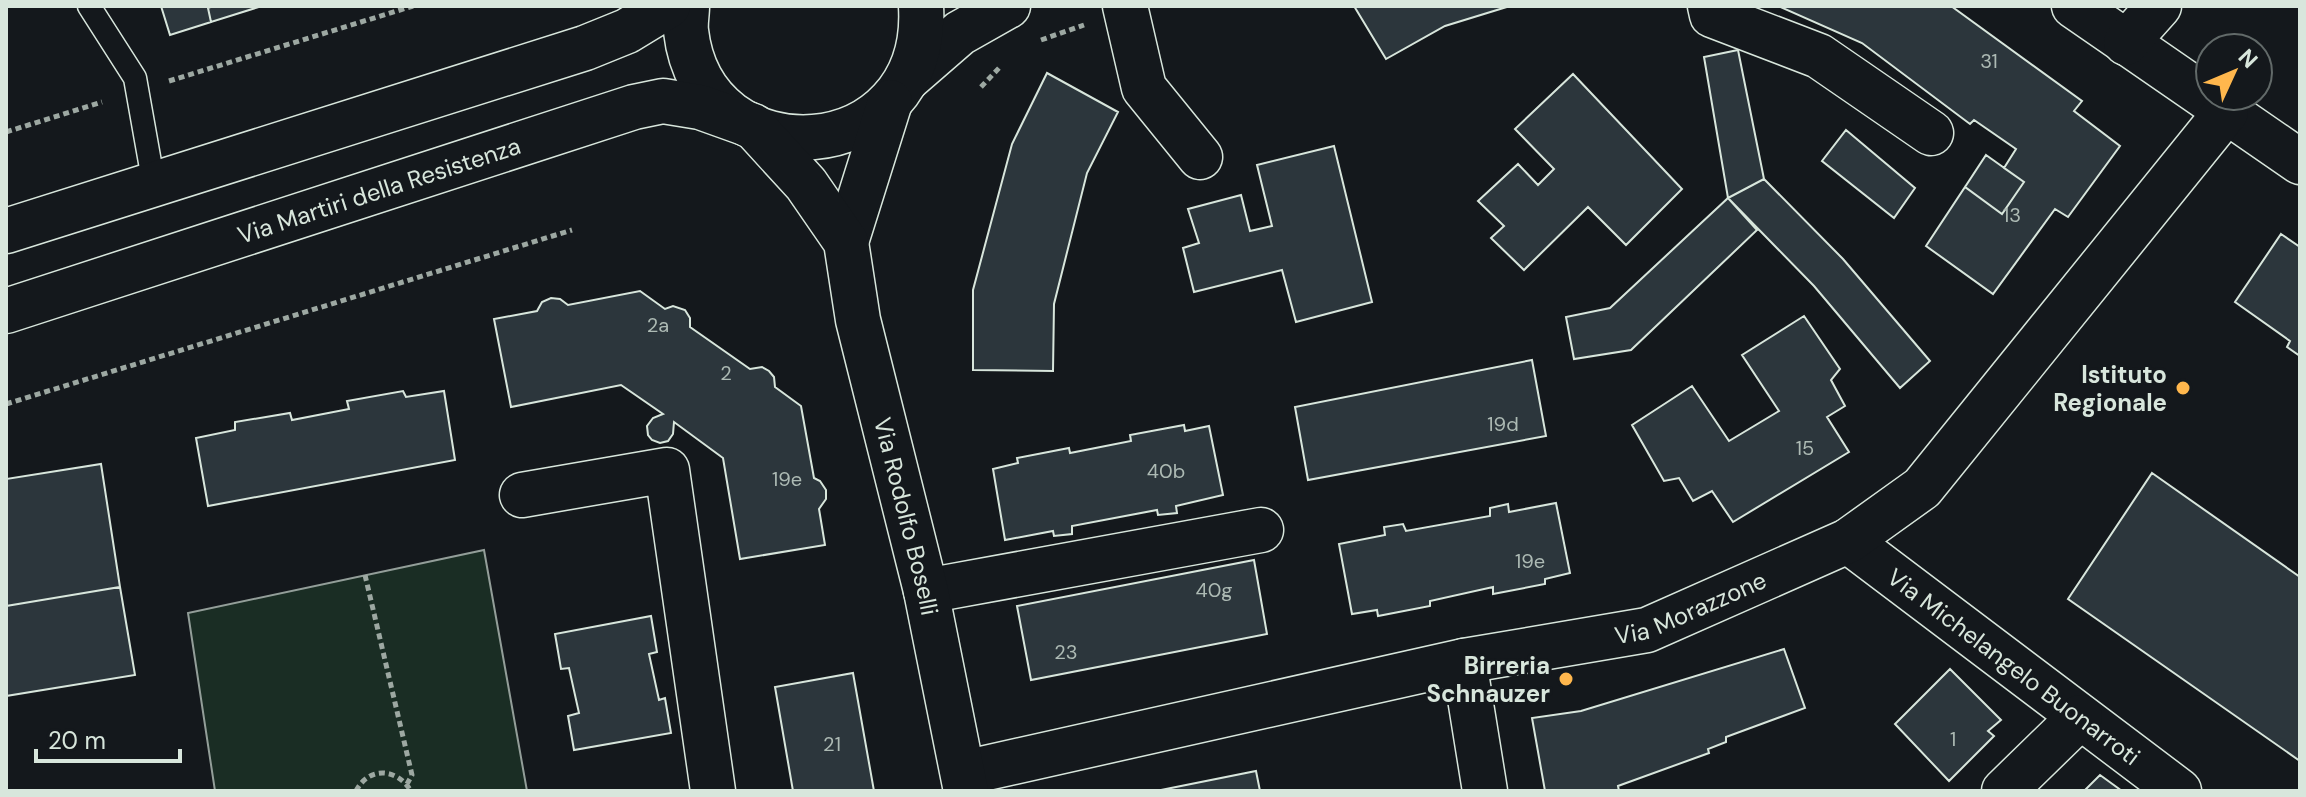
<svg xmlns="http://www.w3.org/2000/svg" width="2306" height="797" viewBox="0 0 2306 797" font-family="'DM Sans',sans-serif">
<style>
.green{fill:#1a2d24;stroke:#939e99;stroke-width:2}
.building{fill:#2c363c;stroke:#d8e6dc;stroke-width:2}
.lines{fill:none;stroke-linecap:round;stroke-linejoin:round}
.service-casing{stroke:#d8e6dc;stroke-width:25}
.minor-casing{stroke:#d8e6dc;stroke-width:47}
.tertiary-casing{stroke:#d8e6dc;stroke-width:47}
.path{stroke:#9da8a2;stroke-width:5;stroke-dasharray:6 4;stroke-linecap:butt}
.service{stroke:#14181c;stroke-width:22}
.minor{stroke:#14181c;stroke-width:44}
.tertiary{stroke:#14181c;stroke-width:44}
.poi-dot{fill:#ffb74d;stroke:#14181c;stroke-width:3}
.labels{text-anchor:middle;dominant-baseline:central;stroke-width:6;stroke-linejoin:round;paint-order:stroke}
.number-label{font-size:20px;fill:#adbab4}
.street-label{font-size:24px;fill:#d8e6dc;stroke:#14181c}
.poi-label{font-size:24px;font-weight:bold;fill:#d8e6dc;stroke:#14181c;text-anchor:end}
</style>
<rect width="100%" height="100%" fill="#14181c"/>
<path class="green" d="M484,550L527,791H215L188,613Z"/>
<path class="building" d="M161,6H213L208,8L211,22L170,35Z
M213,6H262L211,22L208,8Z
M1354,6H1510L1445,26L1386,59Z
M1778,6H1951L2082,101L2074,111L2120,146L2068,217L2055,209L1993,294L1926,246L1965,187L2002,214L2024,182L2004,168L2016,149L1974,120L1970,124L1862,43Z
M1738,50L1764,179L1728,198L1704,57Z
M1047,73L1118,112L1087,173L1054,304L1053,371L973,370V290L1012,144Z
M1573,74L1682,189L1626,245L1588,207L1524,270L1491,238L1504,226L1478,201L1518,164L1538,185L1554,169L1515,129Z
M1846,130L1915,188L1894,218L1822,161Z
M1334,146L1372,302L1296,322L1282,270L1194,292L1183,248L1199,243L1188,209L1241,195L1250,231L1272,226L1257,165Z
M1986,155L2024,182L2002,214L1965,187Z
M1764,179L1843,259L1930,361L1900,388L1814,286L1728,198Z
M1728,198L1757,230L1631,350L1574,359L1566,317L1610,308Z
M2281,234L2300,247V356L2287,347L2290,341L2235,302Z
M640,291L665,309L673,306L685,310L690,318V327L750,369L762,367L769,371L774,377L775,387L801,406L814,478L820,481L826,490V499L819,509L825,545L740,559L723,458L674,422L673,434L668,441L660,443L652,440L648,435L647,426L653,418L663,414L621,385L511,407L494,319L537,311L542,302L551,298L560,299L568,305Z
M1804,316L1840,369L1831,380L1845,406L1827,417L1849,452L1733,522L1712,491L1693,501L1679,478L1664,481L1632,425L1692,386L1729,441L1779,411L1742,355Z
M1532,360L1546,436L1308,480L1295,407Z
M403,391L406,397L444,391L455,460L208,506L196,438L235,430V422L290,413L292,420L349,409L347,401Z
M1184,425L1185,431L1209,426L1223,495L1176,506L1177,513L1158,515L1157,510L1072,526V534L1054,536L1053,531L1005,540L993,469L1018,463L1017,458L1069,448L1070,453L1131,441L1130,435Z
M101,464L120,587L6,606V479Z
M2152,473L2300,577V761L2068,599Z
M1556,503L1570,573L1545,579V584L1493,594V587L1430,601V606L1378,616L1377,610L1352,614L1339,544L1385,535L1384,527L1403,524L1406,531L1490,516V508L1508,504L1509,512Z
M1254,560L1267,634L1031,680L1017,606Z
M120,587L135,675L6,696V606Z
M651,616L657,652L649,654L659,700L665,698L671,733L574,750L568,716L579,713L569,668L561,669L555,634Z
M1784,649L1805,708L1726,737V742L1708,749L1709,753L1618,786L1619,791H1545L1532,718L1581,711Z
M1950,669L2001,720L1988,731L1994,736L1949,781L1895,724Z
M853,673L874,791H793L775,687Z
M1256,771L1260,791H1156Z
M2100,775L2122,791H2084Z"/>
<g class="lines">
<g class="service-casing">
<path id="service" d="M89,6L135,78L154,185"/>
</g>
<g class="minor-casing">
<g id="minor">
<path d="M1125,6L1144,88L1200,157"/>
<path d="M1710,6L1712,15L1819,56L1931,133"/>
<path d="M2074,6L2300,162"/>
<path d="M2126,43L2159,6"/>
<path d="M907,79L960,33L1008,6"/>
<path d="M522,495L667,470L713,791"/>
<path id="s1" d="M1848,541L2179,791"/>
<path d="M926,591L1261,530"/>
<path d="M1464,661L1485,791"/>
<path id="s2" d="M964,773L1464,661L1647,630L1848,541L1922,488L2226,112"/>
<path d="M2004,791L2080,717"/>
</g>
</g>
<g class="tertiary-casing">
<g id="tertiary">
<path d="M687,6C687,14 685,23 686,31C703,183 931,170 921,6"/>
<path d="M6,231L585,48L627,31L668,6"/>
<path d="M846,242L890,102"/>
<path id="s3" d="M6,311L634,107L663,101L700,107L753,126L806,184L846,242L858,320L926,591L966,791"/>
</g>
</g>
<path class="path" d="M1041,40L1084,25
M169,81L413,6
M981,87L1000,67
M6,132L102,102
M6,404L572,230
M365,575L412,775L407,784
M356,791C369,766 397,768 411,791"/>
<use href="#service" class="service"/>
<use href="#minor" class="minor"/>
<use href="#tertiary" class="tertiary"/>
</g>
<g class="poi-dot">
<circle cx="2183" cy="388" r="8"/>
<circle cx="1566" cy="679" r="8"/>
</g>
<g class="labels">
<g class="number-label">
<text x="1989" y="61">31</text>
<text x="2012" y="215">13</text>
<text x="658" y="325">2a</text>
<text x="726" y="373">2</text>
<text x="1503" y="424">19d</text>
<text x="1805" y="448">15</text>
<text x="1166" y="471">40b</text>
<text x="787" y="479">19e</text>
<text x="1530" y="561">19e</text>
<text x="1214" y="590">40g</text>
<text x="1066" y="652">23</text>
<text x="1953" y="739">1</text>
<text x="832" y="744">21</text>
</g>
<g class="street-label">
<text stroke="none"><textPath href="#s3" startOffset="392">Via Martiri della Resistenza</textPath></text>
<text stroke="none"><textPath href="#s3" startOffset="1214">Via Rodolfo Boselli</textPath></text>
<text stroke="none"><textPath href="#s2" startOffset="746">Via Morazzone</textPath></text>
<text stroke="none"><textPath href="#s1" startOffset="208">Via Michelangelo Buonarroti</textPath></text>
</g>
<g class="poi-label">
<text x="2167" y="374">Istituto<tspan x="2167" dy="28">Regionale</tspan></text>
<text x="1550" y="665">Birreria<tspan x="1550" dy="28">Schnauzer</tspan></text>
</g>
</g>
<rect width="2306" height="797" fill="none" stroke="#d8e6dc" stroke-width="16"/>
<g transform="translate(2234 72) rotate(46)"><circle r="38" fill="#14181c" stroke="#626a69" stroke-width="2"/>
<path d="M0-6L14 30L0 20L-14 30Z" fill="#ffb74d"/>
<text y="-12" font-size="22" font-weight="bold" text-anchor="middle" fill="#d8e6dc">N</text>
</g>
<path d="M36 749v12h144v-12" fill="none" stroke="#d8e6dc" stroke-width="4"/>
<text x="48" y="749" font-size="24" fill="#d8e6dc" stroke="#14181c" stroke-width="6" paint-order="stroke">20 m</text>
</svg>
